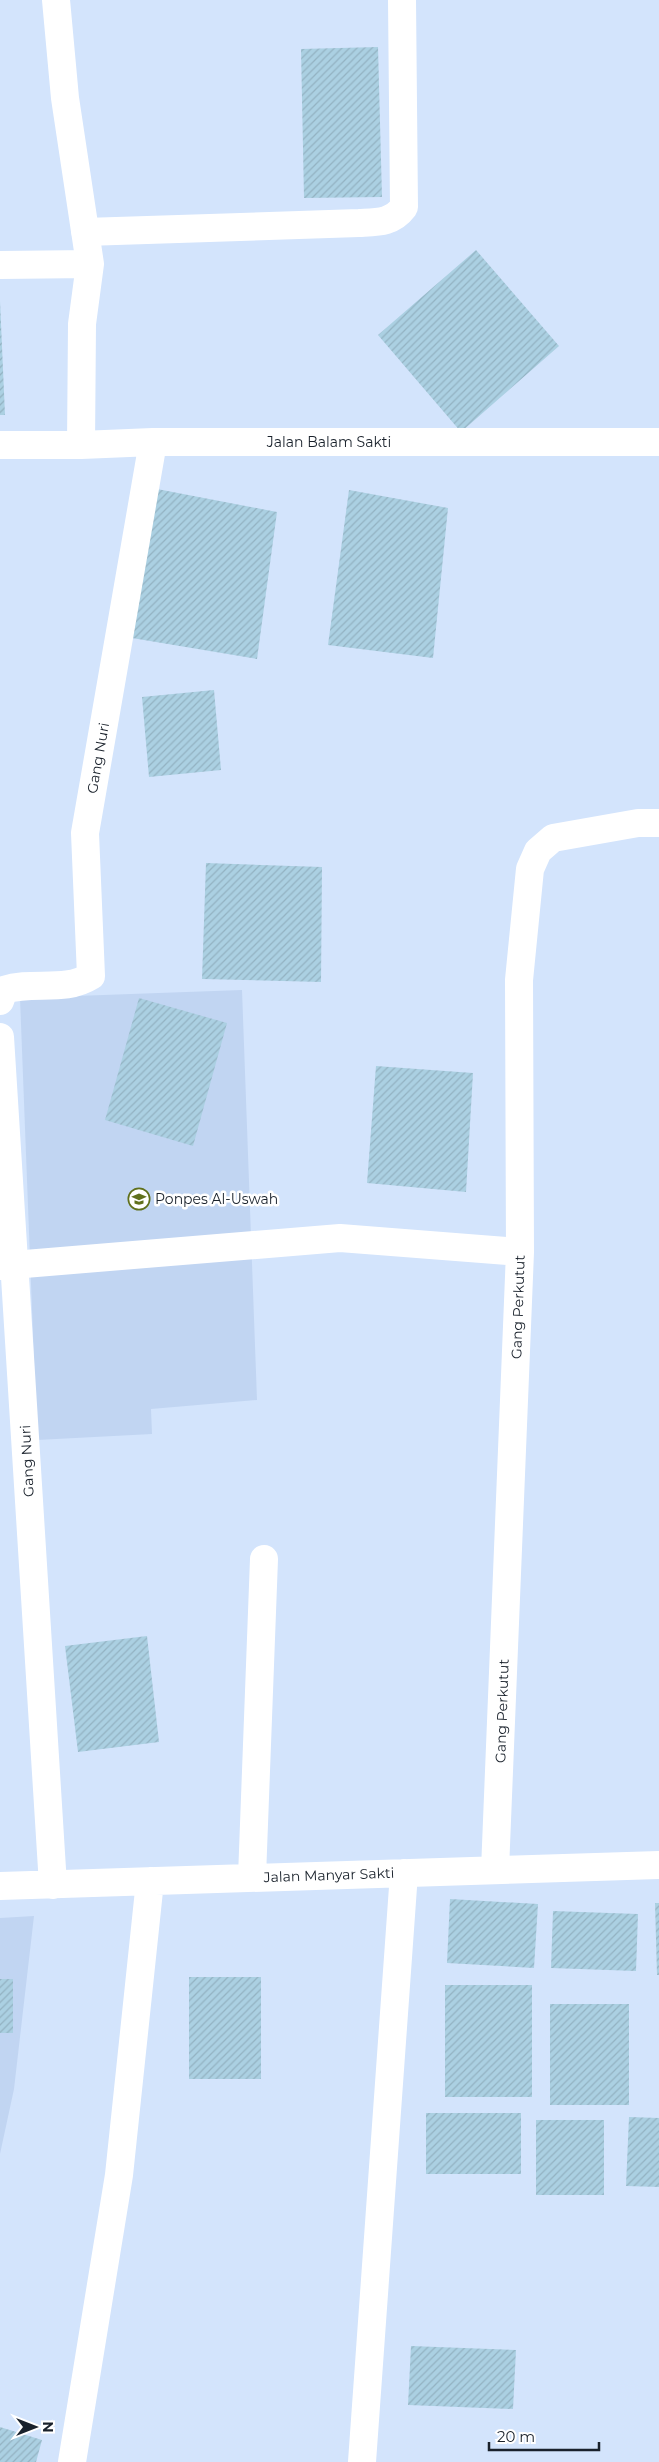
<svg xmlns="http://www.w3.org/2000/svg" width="659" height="2462" viewBox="0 0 659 2462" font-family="Montserrat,sans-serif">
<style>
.built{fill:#c1d5f2}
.building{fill:url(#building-hatch)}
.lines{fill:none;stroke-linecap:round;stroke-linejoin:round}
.minor{stroke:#fff;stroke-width:28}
.labels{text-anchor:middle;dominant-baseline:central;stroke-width:5;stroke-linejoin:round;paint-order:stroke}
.street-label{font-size:14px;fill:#19212b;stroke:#fff}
.poi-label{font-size:14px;fill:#19212b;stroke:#fff;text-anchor:start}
</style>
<defs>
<pattern id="building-hatch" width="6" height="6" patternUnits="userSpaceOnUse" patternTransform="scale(1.25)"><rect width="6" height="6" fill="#abd0e2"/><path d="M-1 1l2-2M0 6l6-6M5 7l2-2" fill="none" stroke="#93b2c2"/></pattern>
</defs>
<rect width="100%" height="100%" fill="#d3e4fc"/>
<path class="built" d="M242,990L257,1400L151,1409L152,1434L37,1440L20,998Z
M34,1916L14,2089L0,2154V1918Z"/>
<path class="building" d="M378,47L382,197L304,198L301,49Z
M476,250L559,346L461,432L378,335Z
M0,301L5,415H0Z
M157,489L277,512L257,659L132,638Z
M349,490L448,508L433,658L328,645Z
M214,690L221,770L149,777L142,697Z
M206,863L322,867L321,982L202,979Z
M139,998L227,1023L193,1146L105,1120Z
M376,1066L473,1073L466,1192L367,1183Z
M147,1636L159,1742L78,1752L65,1646Z
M450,1899L538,1904L534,1968L447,1963Z
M655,1903H659V1975H657Z
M553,1911L638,1914L636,1971L551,1968Z
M189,1977H261V2079H189Z
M0,1979H13V2033H0Z
M445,1985H532V2097H445Z
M550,2004H629V2105H550Z
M426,2113H521V2174H426Z
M629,2117L659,2118V2187L626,2186Z
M536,2120H604V2195H536Z
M411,2346L516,2350L513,2409L408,2405Z
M0,2427L42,2440L36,2462H0Z"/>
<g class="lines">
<path class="minor" d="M56,0L65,98L90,264L82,324L81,445
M85,232L359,223C377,222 392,223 404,207L402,0
M0,265L90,264
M0,445H81L153,442H659
M0,1001L4,990C33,980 64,993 91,976L85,833L153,442
M0,1037L53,1885
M0,1266L340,1238L520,1252
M495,1870L520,1252L519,980L530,869L538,851L553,838L638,823H659
M252,1877L264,1559
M0,1886L659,1865
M72,2462L119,2175L150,1881
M362,2462L404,1873"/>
</g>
<defs>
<g id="school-ring" transform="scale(1.125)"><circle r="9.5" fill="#fff" stroke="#60701c" stroke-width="1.5"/><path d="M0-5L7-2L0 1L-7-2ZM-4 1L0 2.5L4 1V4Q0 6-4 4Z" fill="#60701c"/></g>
</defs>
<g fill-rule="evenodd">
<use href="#school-ring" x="139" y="1199"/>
</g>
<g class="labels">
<g class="street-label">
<text x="329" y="442">Jalan Balam Sakti</text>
<text transform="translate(98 758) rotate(-80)">Gang Nuri</text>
<text transform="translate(518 1307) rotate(-88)">Gang Perkutut</text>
<text transform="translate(27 1461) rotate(-93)">Gang Nuri</text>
<text transform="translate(502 1711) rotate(-88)">Gang Perkutut</text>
<text transform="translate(329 1875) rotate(-2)">Jalan Manyar Sakti</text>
</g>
<g class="poi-label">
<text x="155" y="1199">Ponpes Al-Uswah</text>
</g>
</g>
<g transform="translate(35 2427) rotate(90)" stroke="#ffffff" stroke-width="4" paint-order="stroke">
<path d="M0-4L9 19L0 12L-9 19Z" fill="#19212b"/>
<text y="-8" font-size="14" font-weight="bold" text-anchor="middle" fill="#19212b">N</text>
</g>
<path d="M489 2442v8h110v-8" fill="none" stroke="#19212b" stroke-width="2.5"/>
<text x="497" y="2442" font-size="15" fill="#19212b" stroke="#ffffff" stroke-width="4" paint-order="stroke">20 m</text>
</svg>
